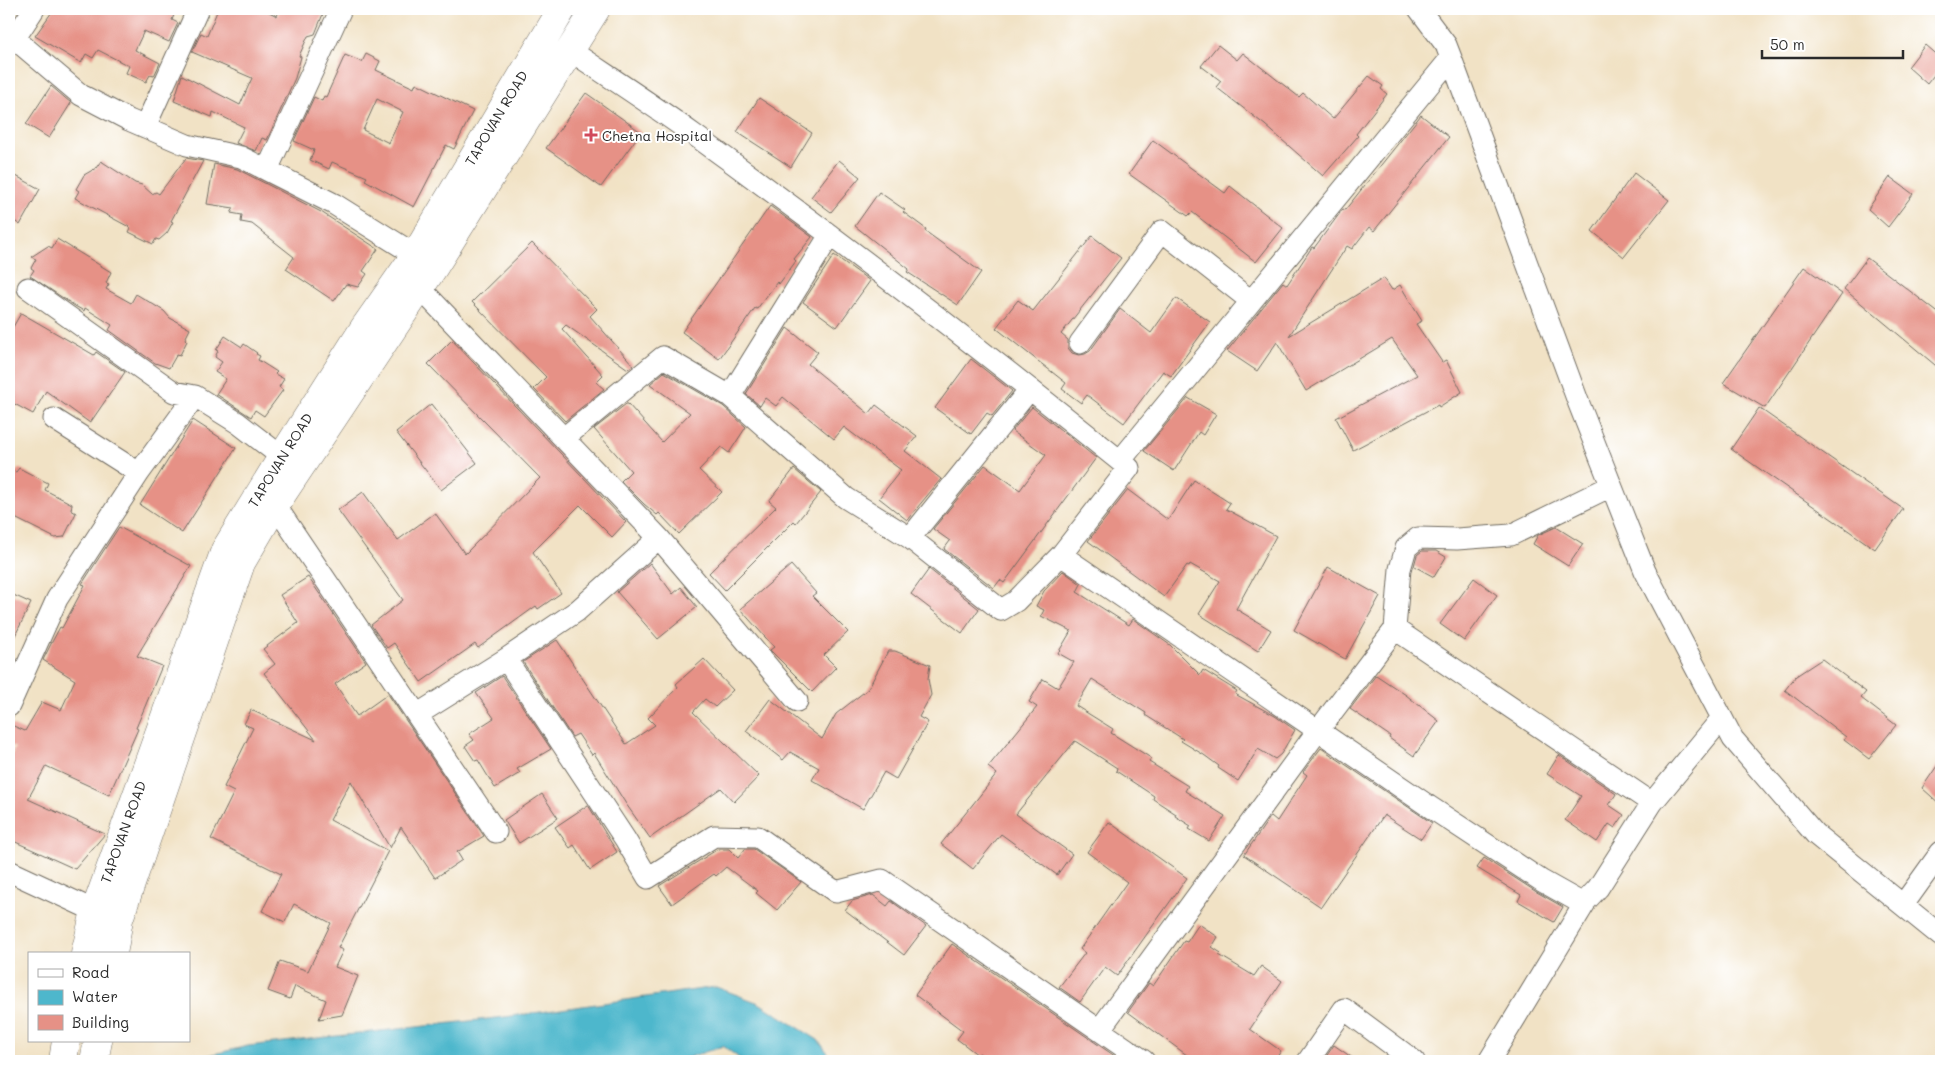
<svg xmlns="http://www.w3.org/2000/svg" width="1950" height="1070" viewBox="0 0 1950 1070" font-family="Mali,sans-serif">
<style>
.water{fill:#4eb7cc;stroke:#3c717c}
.building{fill:#e69186;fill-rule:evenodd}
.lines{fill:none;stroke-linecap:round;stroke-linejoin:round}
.minor-casing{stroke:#706b61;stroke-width:23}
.major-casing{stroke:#706b61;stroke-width:29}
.minor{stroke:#fff;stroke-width:21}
.major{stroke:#fff;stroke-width:28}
.poi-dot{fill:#d1495b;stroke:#fff;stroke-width:2}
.labels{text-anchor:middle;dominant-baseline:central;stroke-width:4;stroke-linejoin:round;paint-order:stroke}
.street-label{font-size:14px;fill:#2b2b2b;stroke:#fff}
.poi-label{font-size:14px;fill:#2b2b2b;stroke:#fff;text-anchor:start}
</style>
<rect width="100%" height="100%" fill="#fff"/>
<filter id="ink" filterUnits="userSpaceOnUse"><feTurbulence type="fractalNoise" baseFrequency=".02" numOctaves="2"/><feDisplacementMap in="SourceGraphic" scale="10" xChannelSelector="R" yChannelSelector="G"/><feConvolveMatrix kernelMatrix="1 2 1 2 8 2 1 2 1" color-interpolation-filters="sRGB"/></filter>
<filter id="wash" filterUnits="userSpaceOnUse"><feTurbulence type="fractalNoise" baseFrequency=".0096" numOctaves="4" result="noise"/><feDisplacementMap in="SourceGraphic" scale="20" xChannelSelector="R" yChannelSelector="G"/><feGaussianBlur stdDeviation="1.12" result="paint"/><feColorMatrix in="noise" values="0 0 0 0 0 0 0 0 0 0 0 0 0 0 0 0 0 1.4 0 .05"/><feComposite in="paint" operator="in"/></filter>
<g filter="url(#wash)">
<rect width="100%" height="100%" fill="#f1e2c5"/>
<path class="water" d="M716,987L759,1003L818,1040L834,1061H743L723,1046L678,1061H184L248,1046L505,1017Z"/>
<g id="blocks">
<path class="building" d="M54,9H160L174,15L172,20L178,23L169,42L144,31L135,50L160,63L154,76L150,75L146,82L126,73L129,66L98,50L93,58L86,54L81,63L35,36Z
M218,9H263L277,16L280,9H313L323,14L315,34L308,36L299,56L301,57L295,78L267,140L262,138L256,151L236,143L244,127L213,112L212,117L174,101L182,75L240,105L252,78L192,52L201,33L207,36Z
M1218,45L1237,60L1243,53L1299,97L1303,93L1333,119L1369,76L1383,86L1381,89L1387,94L1356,134L1358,136L1323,176L1265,125L1216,87L1221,81L1201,66Z
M1925,45L1941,59V66L1927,84L1908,67Z
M366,54L380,61L376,70L414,88L416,83L473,111L454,149L446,145L414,207L365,180L367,177L332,162L329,169L310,160L314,150L294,141L314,97L322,101L324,96L326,97L345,55L362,62ZM377,99L403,112L389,143L363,130Z
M51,86L71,103L49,138L26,124Z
M586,93L641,132L601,187L546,148Z
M759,98L812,133L791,167L737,132Z
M1421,115L1449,137L1374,231L1369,227L1352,249L1347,246L1289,336L1384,278L1392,290L1400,285L1422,321L1416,324L1442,362L1446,360L1462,392L1439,407L1438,405L1353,450L1336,418L1417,375L1392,339L1306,391L1277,342L1257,371L1227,351L1283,282L1287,285L1312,247L1314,248L1343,209L1345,210Z
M1153,140L1225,193L1230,186L1283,228L1256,262L1192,212L1188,216L1129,174Z
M186,158L203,161L171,221L173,222L167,233L159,240L156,239L153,244L129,232L131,228L75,198L79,191L76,189L84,175L96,168L101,161L135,183L142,185L152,194L156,192L159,194Z
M839,160L860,177L831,212L811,197Z
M214,164L237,169L321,212L378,249L363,271L367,274L358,287L346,284L334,301L286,269L294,257L252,224L241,222L242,215L231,213L234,208L207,204Z
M1634,173L1669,200L1624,257L1592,231Z
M16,176L40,189L20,225L9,217V190Z
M1890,177L1913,194L1888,227L1868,209Z
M879,192L905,210L903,212L926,229L925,231L981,272L958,305L907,272L909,269L855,226Z
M770,206L812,237L794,259L796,261L779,284L777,282L757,309L755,308L719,359L682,332Z
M1092,236L1121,258L1061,334L1068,340V348L1072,353L1079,355L1085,354L1090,351L1120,309L1151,333L1176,298L1210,322L1171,376L1163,371L1124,423L1087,395L1081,403L1062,389L1066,383L996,328L1018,300L1033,311Z
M57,239L111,272L106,283L109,284L106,289L131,303L136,294L164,311L170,318L190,329L185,339L187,341L180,355L177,354L169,368L155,363L109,330L112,325L85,308L84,311L75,306L30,276L34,270L31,268L36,259L31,257L48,246L52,248Z
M532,243L597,309L590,316L633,365L628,369L566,325L562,329L603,375L596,382L604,389L565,421L534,389L546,377L472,302Z
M834,255L870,281L837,327L803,302Z
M1867,258L1941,315V370L1844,289Z
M1804,267L1842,294L1765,408L1723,383Z
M21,313L94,355L96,352L125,372L90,423L46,391L33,414L9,401V334Z
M787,328L818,352L808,364L869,414L876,405L917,436L905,451L941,479L907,520L879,498L901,470L844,427L834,439L783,397L776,406L765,398L760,406L746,394Z
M225,336L242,347L244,344L257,353L256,354L260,356L258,360L277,372L275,374L284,379L279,387L283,390L264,416L255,410L251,417L216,394L226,379L215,372L222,362L215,357L218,351L216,350Z
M452,340L626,522L612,537L580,505L533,552L561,593L538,609L536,606L478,648L475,644L421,682L394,643L387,648L371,625L403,600L338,510L363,492L398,540L435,513L465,554L540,478L428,364Z
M971,359L1012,391L992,416L987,413L971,434L935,408Z
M664,372L723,406L746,427L729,453L721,447L699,470L722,492L679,534L659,513L657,515L644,504L621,481L631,471L594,429L626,404H628L662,442L690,413L650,384Z
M1188,398L1216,414L1203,435L1199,432L1174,471L1144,451Z
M431,404L477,463L441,490L396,432Z
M1032,407L1096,458L1004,583L1000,580L994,588L944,549L950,541L933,529L985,465L1020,490L1046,455L1012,431Z
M1759,408L1903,509L1875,549L1731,449Z
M193,420L236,448L182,533L140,505Z
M19,468L48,483L45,490L72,504L71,510L76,513L64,537L55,538L9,515V469L16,472Z
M794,469L821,492L796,523L794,521L725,590L709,573L776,507L769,501Z
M1194,480L1230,503L1226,509L1276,536L1236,609L1271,630L1258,651L1199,614L1220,581L1190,564L1189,566L1187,565L1164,597L1088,541L1128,490L1168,520Z
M119,527L191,566L137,656L162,666L136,728L138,729L109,795L46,766L28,799L105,834L75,869L9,839V760L15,748L9,745V724L25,731L42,702L61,710L75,680L43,660L52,642L60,627L62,628L85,585L82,584Z
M1556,527L1583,544L1568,566L1533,544L1538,535Z
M1422,551H1436L1446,557L1434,577L1414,566L1417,555Z
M650,563L673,594L681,587L697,607L658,639L617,592Z
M791,565L816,593L812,596L848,632L824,655L836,667L812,692L770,650L774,647L740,609Z
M1328,567L1380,596L1345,659L1294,630Z
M929,569L979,609L962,633L911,594Z
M1063,571L1081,584L1077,592L1129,625L1133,619L1170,645L1200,675L1203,670L1237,691L1235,694L1275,716L1295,730L1281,754L1275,759L1258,749L1238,781L1218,768L1219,766L1204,755L1181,741L1183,739L1145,715L1146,713L1092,679L1076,706L1113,729L1111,733L1151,758L1149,762L1188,786L1185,791L1225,816L1209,841L1189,829L1191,826L1175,816L1176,814L1153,799L1154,796L1116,771L1117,768L1075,741L1016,814L1072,854L1057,875L1001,834L973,869L941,844L997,774L988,767L1037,707L1029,702L1043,679L1058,688L1074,662L1058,653L1071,631L1041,616L1044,610L1036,606L1044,591Z
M308,577L366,662L335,684L357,716L388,694L484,836L457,852L462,860L435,878L401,827L390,848L351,781L330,820L388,851L338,948L343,950L335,967L358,976L342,1015L319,1019L326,1000L295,986L290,999L268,991L280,961L308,971L331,923L294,904L285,922L262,911L281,874L211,839L234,792L224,787L253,728L244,724L251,710L316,740L264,673L275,664L263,649L298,623L280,595Z
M1474,578L1497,595L1464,641L1440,624Z
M9,593L31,603L9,648Z
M557,640L626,744L655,725L648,718L678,687L676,684L704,659L733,690L715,707L705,699L693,712L759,776L734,802L721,788L650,838L626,804L594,753L592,755L578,734L572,737L523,662Z
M888,651H895L930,665L928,679L931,695L919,717L928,722L896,779L884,772L863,809L812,780L819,768L790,752L783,760L746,731L770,699L822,739L836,714L868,689Z
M1822,659L1866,692L1861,698L1896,725L1869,759L1844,740L1846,737L1785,690L1796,676Z
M1376,675L1406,695L1439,721L1414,756L1389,738L1390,736L1350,709Z
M502,676L551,749L517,769L520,773L495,788L478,760L475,761L465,746L474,740L469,734L494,718L476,693Z
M1321,748L1432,823L1421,839L1384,815L1321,907L1244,855L1271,816L1277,821L1307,775L1303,772Z
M1559,755L1616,794L1609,805L1624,815L1615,828L1609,824L1597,842L1565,820L1581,796L1547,774Z
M1941,760V805L1922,788Z
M542,794L558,818L519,843L504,820Z
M588,805L617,852L590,870L574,845L570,848L555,827Z
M1109,822L1187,878L1117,976L1105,967L1080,1002L1059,987L1085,953L1080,949L1127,882L1087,852Z
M718,849H729L738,858L745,849H754L801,882L777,910L756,893L758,891L726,867L716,876L714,874L672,904L659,886Z
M1484,858L1535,891L1563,907L1554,922L1518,901L1521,895L1477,868Z
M873,895L887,906L891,901L926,926L904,955L845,910L852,901Z
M1199,924L1218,937L1212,947L1221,953L1219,955L1254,976L1261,966L1282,981L1250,1029L1281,1051L1274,1061H1195L1128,1012L1149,983L1153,986L1184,941L1187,942Z
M952,944L1122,1061H990L979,1053L978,1055L957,1039L963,1031L915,995Z
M1334,1045L1357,1061H1323Z"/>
</g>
</g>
<g filter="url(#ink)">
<use href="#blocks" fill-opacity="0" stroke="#706b61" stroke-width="1"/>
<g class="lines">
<g class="minor-casing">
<path id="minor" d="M1419,9L1446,45L1451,58L1579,404L1645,571L1733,739L1815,834L1941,936
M9,34L81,95L129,120L187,145L241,157L334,204L428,263
M15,38L34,9
M571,51C611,78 653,105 693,134C838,239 980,348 1120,461L1451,58
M145,127L198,9
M267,170L341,9
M28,288L174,392L195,396L238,423L282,457
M1080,343L1162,231L1251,301
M730,396L830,235
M54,419L139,473
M564,438L663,357L730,396L846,498L910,538L1001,610L1016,601L1061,555
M1120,461L1129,468L1061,555L1430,807L1542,881L1583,904L1598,888L1652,803L1722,718
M275,505L496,832
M659,538L797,701
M910,538L1030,389
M1395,629L1400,569L1406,548L1418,538L1457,539L1511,535L1611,486
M506,659L625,839L648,878L714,836L758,837L836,892L882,880L1144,1061
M9,706L57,599L139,473L195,396
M418,714L506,659L577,611L659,538L420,288
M9,871L95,911L109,916
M1903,905L1941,852
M1100,1029L1311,740L1395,629L1652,803
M1308,1061L1344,1009L1414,1061
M1489,1061L1585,903"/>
</g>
<g class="major-casing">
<path id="major" d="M85,954L95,911L225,550L282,457L364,328L416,254L562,9
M113,954L119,919L241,563L275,505L434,267L596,9
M63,1061L66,1041
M94,1061L98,1041"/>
</g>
<use href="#minor" class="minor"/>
<use href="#major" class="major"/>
</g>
</g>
<path class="poi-dot" d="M588.5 127.5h5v5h5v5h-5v5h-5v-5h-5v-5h5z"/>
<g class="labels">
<g class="street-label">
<text transform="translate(496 118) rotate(-59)">TAPOVAN ROAD</text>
<text transform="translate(280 460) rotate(-58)">TAPOVAN ROAD</text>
<text transform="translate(123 832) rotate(-70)">TAPOVAN ROAD</text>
</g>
<g class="poi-label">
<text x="602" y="135">Chetna Hospital</text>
</g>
</g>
<rect width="1950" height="1070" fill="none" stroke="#fff" stroke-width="30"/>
<rect x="28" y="952" width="162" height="90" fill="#ffffff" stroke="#aaaaaa"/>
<rect x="38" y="969" width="25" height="8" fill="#ffffff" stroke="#aaaaaa"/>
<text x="72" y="978" font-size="15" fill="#2b2b2b">Road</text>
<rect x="38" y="990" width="25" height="15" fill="#4eb7cc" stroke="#aaaaaa"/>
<text x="72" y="1002" font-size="15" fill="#2b2b2b">Water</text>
<rect x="38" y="1015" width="25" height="15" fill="#e69186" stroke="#aaaaaa"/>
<text x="72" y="1028" font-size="15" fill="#2b2b2b">Building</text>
<path d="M1762 50v8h141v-8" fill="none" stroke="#2b2b2b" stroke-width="2.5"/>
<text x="1770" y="50" font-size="15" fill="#2b2b2b" stroke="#ffffff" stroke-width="4" paint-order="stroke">50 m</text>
</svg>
